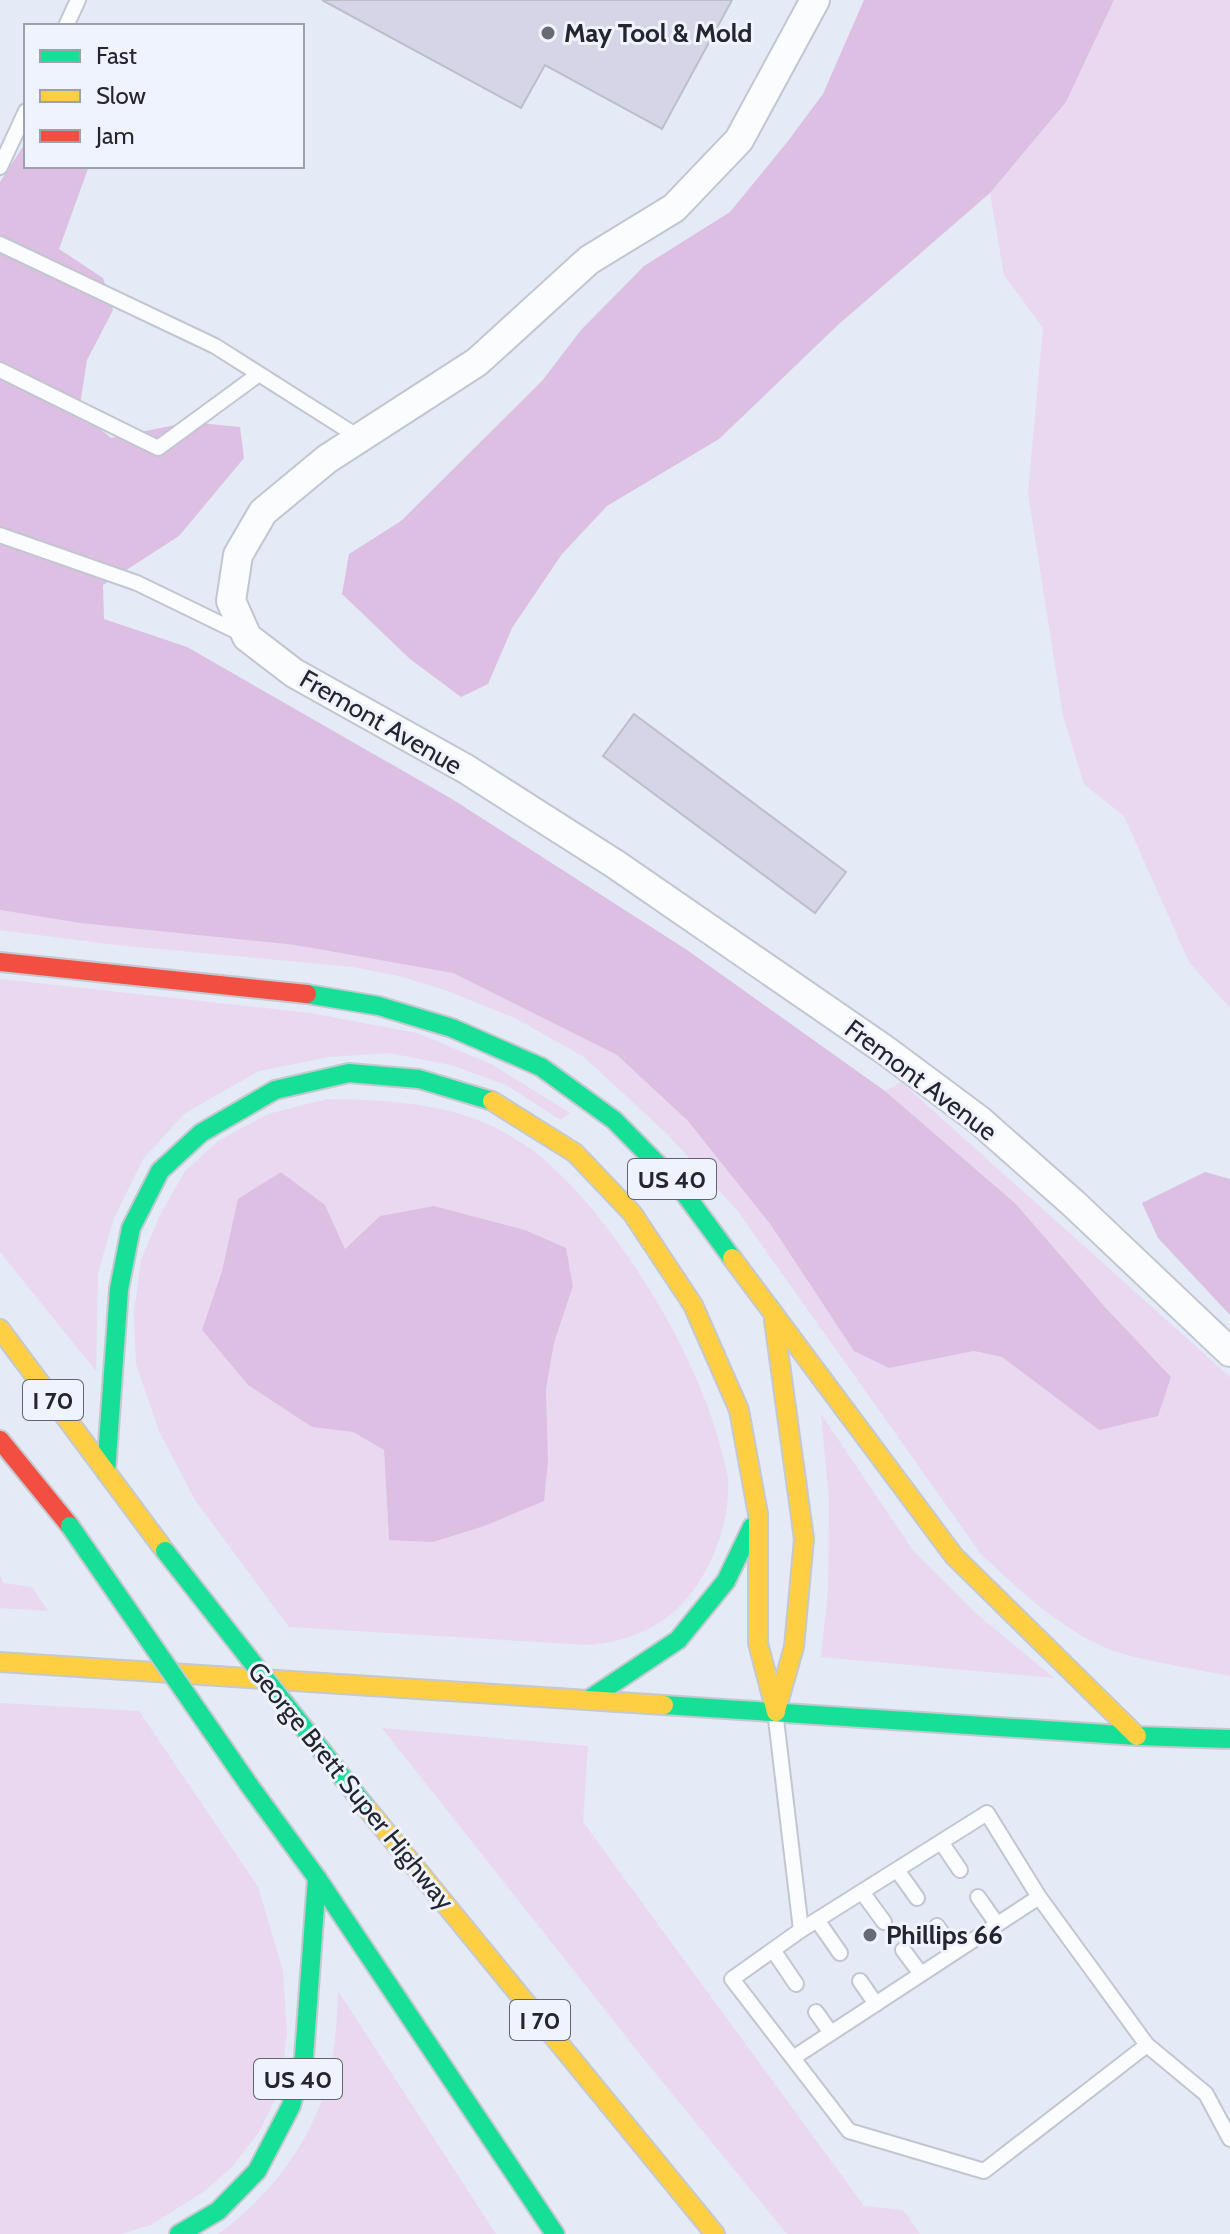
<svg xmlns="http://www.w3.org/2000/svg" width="1230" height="2234" viewBox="0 0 1230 2234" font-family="Cabin,sans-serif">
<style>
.green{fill:#e9d8ef;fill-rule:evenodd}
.forest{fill:#dcbfe2}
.building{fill:#d6d4e7;stroke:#bcbec8;stroke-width:2}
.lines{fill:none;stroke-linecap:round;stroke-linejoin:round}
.lane-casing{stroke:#c2c6d0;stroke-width:18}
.street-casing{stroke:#c2c6d0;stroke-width:32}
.fast-casing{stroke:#c5c8ce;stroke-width:22}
.slow-casing{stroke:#c5c8ce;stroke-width:22}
.jam-casing{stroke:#c5c8ce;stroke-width:22}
.lane{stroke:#fbfcfe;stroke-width:14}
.street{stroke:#fbfcfe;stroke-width:28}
.fast{stroke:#16e098;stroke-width:18}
.slow{stroke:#ffcf43;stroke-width:18}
.jam{stroke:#f24e42;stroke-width:18}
.fast-bridge-casing{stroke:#c5c8ce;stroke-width:22;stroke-linecap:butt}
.fast-bridge{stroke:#16e098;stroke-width:18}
.poi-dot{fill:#676b75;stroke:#eff3fd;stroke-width:3}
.labels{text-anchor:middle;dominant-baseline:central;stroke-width:6;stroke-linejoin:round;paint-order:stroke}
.shield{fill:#eff3fd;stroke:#60646d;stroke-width:2}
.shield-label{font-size:24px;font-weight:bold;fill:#23262f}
.poi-label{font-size:26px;font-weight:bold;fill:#23262f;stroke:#eff3fd;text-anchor:start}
.street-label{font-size:26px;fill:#23262f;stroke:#eff3fd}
</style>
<rect width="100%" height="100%" fill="#e4eaf6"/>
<path class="green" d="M1114,0H1230V1008L1189,962L1124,816L1084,784L1063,716L1028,493L1043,328L1004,275L990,193L1066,102Z
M0,910L80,923L295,945L453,973L617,1055L688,1121L889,1368L974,1351L1002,1357L1099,1430L1170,1376L1105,1307L1016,1204L885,1091L901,1082L1230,1377V1676C1196,1669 1161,1664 1127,1655C1072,1640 1021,1592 981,1554L737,1210L667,1134L584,1057L517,1019L448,991L399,976L353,967L116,945L0,930Z
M0,979L310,1013L417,1033L491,1064L570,1113L561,1120L506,1085L451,1065L389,1053L329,1057L259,1071L185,1113L143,1159L114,1218L98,1273L96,1371L0,1252Z
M327,1099C386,1100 444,1102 498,1129C514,1138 535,1150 548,1163C621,1229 697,1354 721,1449C723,1459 727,1469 728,1479C730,1515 718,1552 699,1582C674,1622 635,1641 589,1645L289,1627L195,1500L159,1431L136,1364L134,1313L141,1260L160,1215L185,1171L218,1141L268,1114ZM281,1172L325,1205L345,1249L380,1216L434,1206L525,1230L565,1248L573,1286L554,1343L546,1390L548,1460L389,1540L384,1450L353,1432L312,1427L248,1385L202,1330L222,1271L238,1200Z
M821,1414L912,1549L979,1616L1054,1678L821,1657L828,1589L829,1499Z
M0,1574L3,1583L32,1587L48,1611L0,1608Z
M0,1703L139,1711L258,1887L283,1971L287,2033L281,2087L259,2132L231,2168L203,2192L151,2225L120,2234H0Z
M382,1728L588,1746L583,1822L864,2206L903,2210L920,2234H787L643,2058Z
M338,1991L496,2234H218C272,2195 316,2137 330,2071C336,2044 337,2018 338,1991Z"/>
<path class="forest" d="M864,0H1114L1066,102L990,193L839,324L719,439L607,506L562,554L512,628L488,684L461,697L410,659L342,594L349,554L401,521L542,381L581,330L644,266L730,212L788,141L823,94Z
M26,142V166H89L59,249L103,278L113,310L87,360L79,411L111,438L190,422L240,427L244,458L179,536L103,585L104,619L187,647L452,799L687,950L885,1091L1016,1204L1105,1307L1171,1377L1158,1416L1099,1430L1002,1357L974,1351L889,1368L854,1351L771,1225L688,1121L617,1055L453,973L295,945L80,923L0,910V182Z
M281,1172L325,1205L345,1249L380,1216L434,1206L525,1230L566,1248L573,1286L554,1343L546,1389L548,1460L544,1501L484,1526L433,1542L389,1540L384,1450L353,1432L312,1427L248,1385L202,1330L222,1271L238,1199Z
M1205,1172L1230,1179V1315L1158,1238L1142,1203Z"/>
<path class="building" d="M322,0H732L662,129L545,65L521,108Z
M634,714L846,872L815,913L603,756Z"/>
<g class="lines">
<g class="lane-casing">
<path id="lane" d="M66,26L78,0
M0,167L26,111
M0,244L215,346L360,438
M0,370L158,448L259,374
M0,535L137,583L244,635
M776,1719L801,1930L732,1979L849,2131L984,2171L1147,2045
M941,1842L960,1870
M897,1870L917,1898
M862,1892L884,1922
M978,1897L997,1924
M817,1920L840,1953
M937,1926L955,1952
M801,1930L987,1813L1039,1897L1147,2045L1206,2094L1230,2139
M773,1950L796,1984
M903,1950L921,1974
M860,1981L876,2004
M816,2012L831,2033
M793,2058L1039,1897"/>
</g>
<g class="street-casing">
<path id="street" d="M815,0L739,140L674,208L589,260L477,362L327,459L263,512L238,555L231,601L247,637L294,673L466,769L615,864L885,1050L979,1120L1074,1204L1230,1352"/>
</g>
<g class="fast-casing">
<path id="fast" d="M307,994L379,1006L452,1028L541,1067L614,1120L679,1186L732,1258
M106,1472L119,1289L131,1228L160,1171L201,1133L275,1090L349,1073L419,1079L492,1101
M588,1700L678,1640L726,1581L752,1527
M664,1705L1137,1736L1230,1739
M249,1785L317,1878L555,2234
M179,2234L218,2211L257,2171L291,2106L304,2057L317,1878"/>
</g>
<g class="slow-casing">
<path id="slow" d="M492,1101L575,1153L632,1213L693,1305L739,1410L758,1514V1643L776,1712
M732,1258L954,1556L1137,1736
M774,1320L804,1539L794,1647L776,1710
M0,1329L165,1551
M0,1662L664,1705
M365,1806L715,2234"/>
</g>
<g class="jam-casing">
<path id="jam" d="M0,962L307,994
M0,1440L70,1526"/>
</g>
<use href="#lane" class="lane"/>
<use href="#street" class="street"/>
<use href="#fast" class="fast"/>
<use href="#slow" class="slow"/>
<use href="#jam" class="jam"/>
<g class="fast-bridge-casing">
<path id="fast-bridge" d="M70,1526L249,1785
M165,1551L365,1806"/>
</g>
<use href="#fast-bridge" class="fast-bridge"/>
</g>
<g class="poi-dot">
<circle cx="548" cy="33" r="8"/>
<circle cx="870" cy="1935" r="8"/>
</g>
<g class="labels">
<g class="shield">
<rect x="628" y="1159" width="88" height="40" rx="6"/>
<rect x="23" y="1380" width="60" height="40" rx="6"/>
<rect x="510" y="2000" width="60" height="40" rx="6"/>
<rect x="254" y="2059" width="88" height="40" rx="6"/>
</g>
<g class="shield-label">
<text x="672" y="1179">US 40</text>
<text x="53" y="1400">I 70</text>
<text x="540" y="2020">I 70</text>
<text x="298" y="2079">US 40</text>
</g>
<g class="poi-label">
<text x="564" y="33">May Tool &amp; Mold</text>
<text x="886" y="1935">Phillips 66</text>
</g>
<g class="street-label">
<text transform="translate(381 722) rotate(30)">Fremont Avenue</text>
<text transform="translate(921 1080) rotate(37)">Fremont Avenue</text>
<text transform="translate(351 1786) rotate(51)">George Brett Super Highway</text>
</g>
</g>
<rect x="24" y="24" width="280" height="144" fill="#eff3fd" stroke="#9da1ab" stroke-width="2"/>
<rect x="40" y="50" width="40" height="12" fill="#16e098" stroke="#9da1ab" stroke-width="2"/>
<text x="96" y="64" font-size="24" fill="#23262f">Fast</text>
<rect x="40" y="90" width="40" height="12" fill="#ffcf43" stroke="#9da1ab" stroke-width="2"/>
<text x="96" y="104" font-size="24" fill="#23262f">Slow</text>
<rect x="40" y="130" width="40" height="12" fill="#f24e42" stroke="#9da1ab" stroke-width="2"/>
<text x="96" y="144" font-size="24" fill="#23262f">Jam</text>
</svg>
